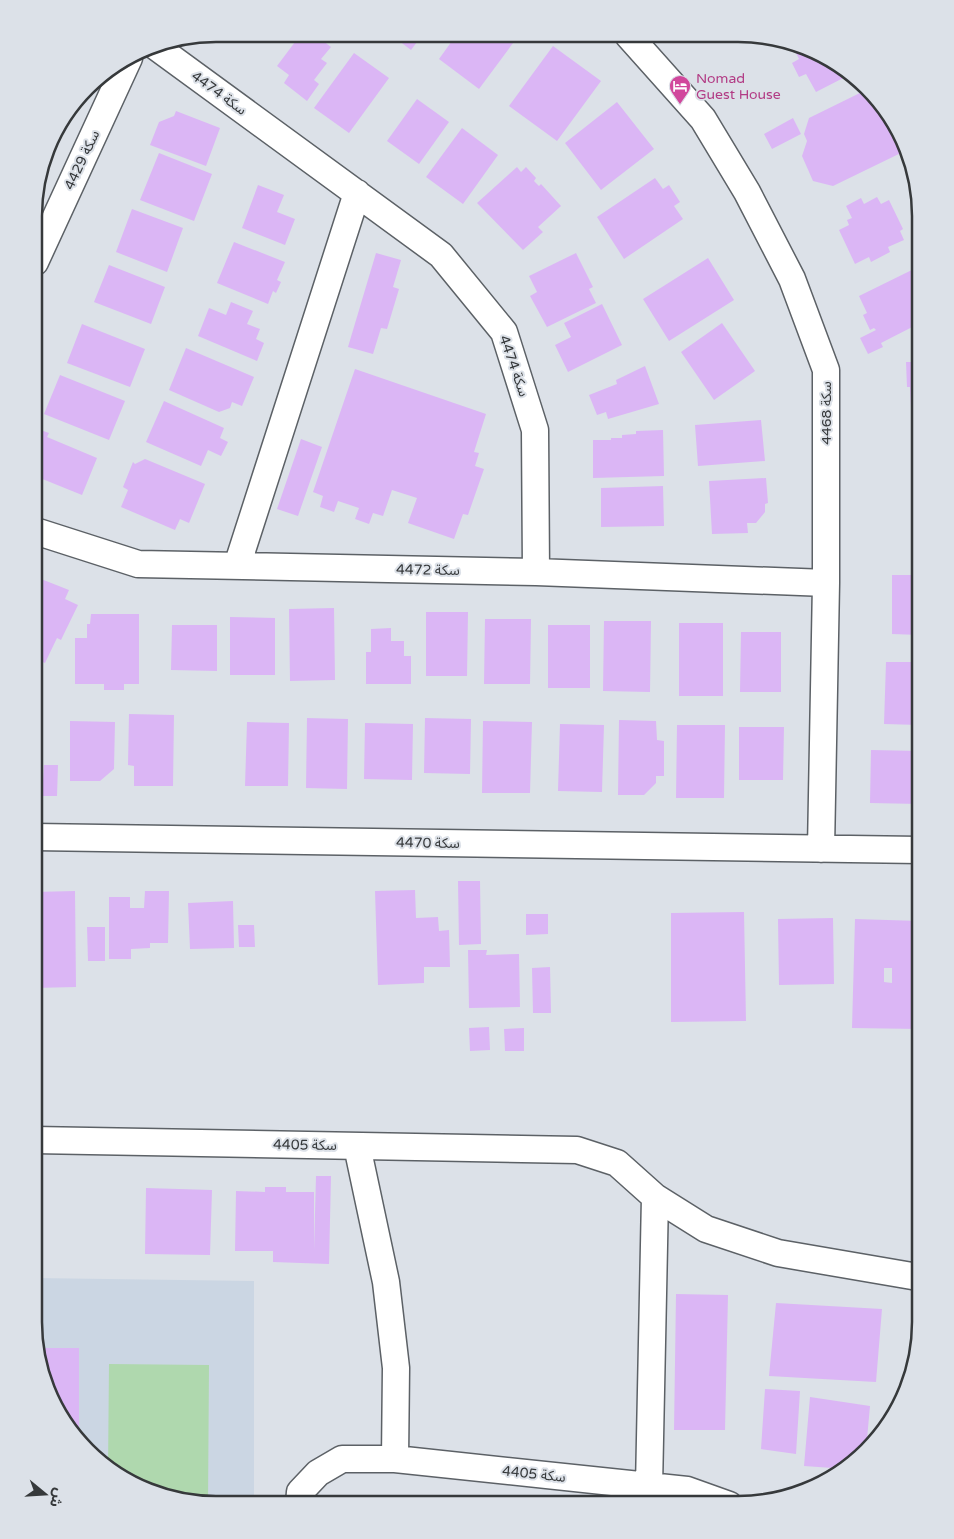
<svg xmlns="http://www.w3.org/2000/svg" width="954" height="1539" viewBox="0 0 954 1539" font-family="'Varela Round','Noto Sans Arabic',sans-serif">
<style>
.built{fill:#cbd6e3}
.green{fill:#afd8ae}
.building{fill:#dbb6f5;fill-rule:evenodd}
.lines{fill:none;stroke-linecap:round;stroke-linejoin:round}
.minor-casing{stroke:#5c6166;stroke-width:29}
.minor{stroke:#fff;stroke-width:26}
.labels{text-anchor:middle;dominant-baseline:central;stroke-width:4;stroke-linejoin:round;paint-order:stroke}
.hotel-label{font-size:14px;fill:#b23c85;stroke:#dce1e8;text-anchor:start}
.street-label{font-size:14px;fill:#36393b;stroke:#dce1e8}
.rim{fill:none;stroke:#36393b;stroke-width:2.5}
</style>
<rect width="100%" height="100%" fill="#dce1e8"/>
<path class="built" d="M34,1278L254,1281V1504H193L146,1491L105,1467L48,1392L34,1323Z"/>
<path class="green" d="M109,1364L209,1365L208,1504C170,1504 140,1487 108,1469Z"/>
<path class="building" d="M301,34H320L318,37L331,47L321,59L327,63L314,80L319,84L307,101L284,83L289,75L277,66Z
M390,34H423L411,50Z
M457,34L509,35H519L479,89L439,59Z
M553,46L601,81L557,141L509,106Z
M794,49L849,72L851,74L816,92L806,74L799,77L792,63L799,59Z
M354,53L389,78L349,133L314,108Z
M864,91L907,150L833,186L813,181L802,156L807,141L804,134L809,118Z
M417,99L449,122L419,164L387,141Z
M617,102L654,149L601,190L565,143Z
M176,111L220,128L206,166L150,145L159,122L174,116Z
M793,118L801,134L772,149L764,134Z
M462,128L498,155L463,204L426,177Z
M159,153L212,174L194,221L140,200Z
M517,167L521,172L526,167L536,178L534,181L539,186L541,184L561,206L538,227L543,232L523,250L477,203Z
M655,178L663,189L669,185L680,202L674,206L683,219L624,259L597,217Z
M258,185L284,195L277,212L295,219L285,245L242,228Z
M877,197L881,204L889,200L903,229L900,231L904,240L888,247L890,252L871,262L869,257L855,264L839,230L849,225L847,220L852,218L846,206L861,198L864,204Z
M132,209L183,228L167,272L116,252Z
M234,242L285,262L277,280L281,282L276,293L273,291L268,304L217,283Z
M376,253L401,260L393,287L399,289L387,329L381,328L373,354L348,347Z
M576,253L593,287L589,289L596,303L547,327L530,296L537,292L529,276Z
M708,258L734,300L669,341L643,299Z
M109,265L165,287L151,324L94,302Z
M920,266V323L881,343L883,347L868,354L860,338L876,330L874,328L870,330L863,315L867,313L859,296Z
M231,302L253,311L247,324L260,329L256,339L264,343L257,361L198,336L209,308L226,315Z
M602,304L622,345L568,372L555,345L571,337L564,323Z
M722,323L755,371L714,400L681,352Z
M82,324L145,349L130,387L67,363Z
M186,348L254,377L242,406L232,402L230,408L219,412L169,390Z
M906,362H920V426L916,427V407H911L910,387H907Z
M645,366L659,404L608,419L606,412L597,415L589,395L617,384L616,380Z
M355,369L486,414L474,452L479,453L475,466L484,469L468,515L463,514L454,539L408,523L417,498L392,490L383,516L373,513L369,524L355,519L359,508L338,501L334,512L320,507L323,496L313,492Z
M60,375L125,401L109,440L44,414Z
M164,401L224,428L220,438L228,442L221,456L208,450L201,466L146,442Z
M761,420L765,461L698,466L695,425Z
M35,428L49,433L47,437L97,458L82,495L35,476Z
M663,430L664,476L593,478V440H611V438H622V435L636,434V431Z
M301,439L322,447L298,516L277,509Z
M145,459L205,484L189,523L180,519L175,530L121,507L128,490L123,487L133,462L135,464Z
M766,478L768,503L765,504V512L756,523H747L748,533L712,534L709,481Z
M663,486L664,526L601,527V488Z
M892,575H920V635L892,634Z
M41,579L69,590L65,599L78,605L61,640L57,638L45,663L35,659V592Z
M334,608L335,680L290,681L289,609Z
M426,612H468L467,676H426Z
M91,614H139V684H124V690H104V684H75V638H87V624H90Z
M230,617L275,618V675H230Z
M485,619H531L530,684H484Z
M604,621H651L650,692L603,691Z
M679,623H723V696H679Z
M172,625H217V671L171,670Z
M548,625H590V688H548Z
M391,628V641H404V656H411V684H366V652H371V629Z
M741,632H781V692H740Z
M886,662H920V725L884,724Z
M129,714L174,715L173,786H134V766L128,765Z
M307,718L348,719L347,789L306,788Z
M425,718L471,719L470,774L424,773Z
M619,720L656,721L657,740L664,741V776H656V783L644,795H618Z
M70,721L115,722L114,769L100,781H70Z
M483,721L532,722L530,793H482Z
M247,722L289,723L288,786H245Z
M365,723L413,724L412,780L364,779Z
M560,724L604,725L602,792L558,791Z
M677,725H725L724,798H676Z
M739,727H784L783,780H739Z
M871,750L920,751V804L870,803Z
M44,765H58L57,796H42Z
M458,881H480L481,944L459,945Z
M415,890L416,918L438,917L439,931L449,930L450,967H424V983L378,985L375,891Z
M75,891L76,987L34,988V892Z
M145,891H169L168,943H150V948L131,949V959H109V897H130V908H144Z
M233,901L234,948L190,949L188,903Z
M744,912L746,1021L671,1022V913Z
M526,914H548V934L526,935Z
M833,918L834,984L779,985L778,919Z
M855,919L920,921V1029L852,1028ZM884,968H892V983L884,982Z
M238,925H254L255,947H239Z
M87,927H105V961H88Z
M468,950H487L486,955L519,954L520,1007L469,1008Z
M550,967L551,1013H533L532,968Z
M489,1027L490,1050L470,1051L469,1028Z
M524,1028V1051H505L504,1029Z
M316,1176H331L329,1264L273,1262V1251H235L236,1191L265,1192V1187H286V1192H314V1251Z
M146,1188L212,1190L210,1255L145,1254Z
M676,1294L728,1295L725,1430H674Z
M776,1303L882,1309L876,1382L769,1376Z
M39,1348H79V1434L48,1392Z
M765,1389L800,1391L796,1454L761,1449Z
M810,1397L870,1406L866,1450L847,1469L804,1466Z"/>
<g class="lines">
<g class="minor-casing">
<path id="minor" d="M628,35L703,119L747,192L792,279L826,370V583L821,849
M155,46L441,255L504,332L535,430L536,572
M35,262L129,58
M35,531L138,564L536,572L826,583
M237,566L357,193
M34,837L920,850
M34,1140L577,1150L617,1163L655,1197L706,1229L778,1253L912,1276L920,1275
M357,1146L386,1282L396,1368L395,1459
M649,1487L655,1197
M299,1504L300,1492L318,1473L342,1459H395L687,1490L729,1505"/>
</g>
<use href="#minor" class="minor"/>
</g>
<defs>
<g id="hotel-pin" transform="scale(1.125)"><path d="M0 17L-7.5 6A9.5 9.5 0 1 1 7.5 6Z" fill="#d1479c" stroke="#dce1e8"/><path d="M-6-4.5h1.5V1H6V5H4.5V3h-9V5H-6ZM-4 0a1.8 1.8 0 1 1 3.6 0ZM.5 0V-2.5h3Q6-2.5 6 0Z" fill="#fff"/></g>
</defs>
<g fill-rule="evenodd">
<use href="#hotel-pin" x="680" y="86"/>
</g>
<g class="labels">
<g class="hotel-label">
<text x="696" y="78">Nomad<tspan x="696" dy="16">Guest House</tspan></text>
</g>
<g class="street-label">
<text transform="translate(219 93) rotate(36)">سكة 4474</text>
<text transform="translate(82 160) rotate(-65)">سكة 4429</text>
<text transform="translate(514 366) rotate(71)">سكة 4474</text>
<text transform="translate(826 413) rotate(-90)">سكة 4468</text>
<text transform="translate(428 570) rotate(1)">سكة 4472</text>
<text transform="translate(428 843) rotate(1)">سكة 4470</text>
<text transform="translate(305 1145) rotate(1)">سكة 4405</text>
<text transform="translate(534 1474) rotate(6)">سكة 4405</text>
</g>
</g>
<path d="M0 0H954V1539H0ZM216 42H738A174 174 0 0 1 912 216V1322A174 174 0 0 1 738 1496H216A174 174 0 0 1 42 1322V216A174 174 0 0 1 216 42Z" fill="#dce1e8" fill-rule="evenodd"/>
<path class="rim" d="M216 42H738A174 174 0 0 1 912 216V1322A174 174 0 0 1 738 1496H216A174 174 0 0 1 42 1322V216A174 174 0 0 1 216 42Z"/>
<g transform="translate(45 1494) rotate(108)" stroke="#dce1e8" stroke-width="4" paint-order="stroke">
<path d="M0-4L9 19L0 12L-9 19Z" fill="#36393b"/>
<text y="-8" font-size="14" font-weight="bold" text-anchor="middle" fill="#36393b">ش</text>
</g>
</svg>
